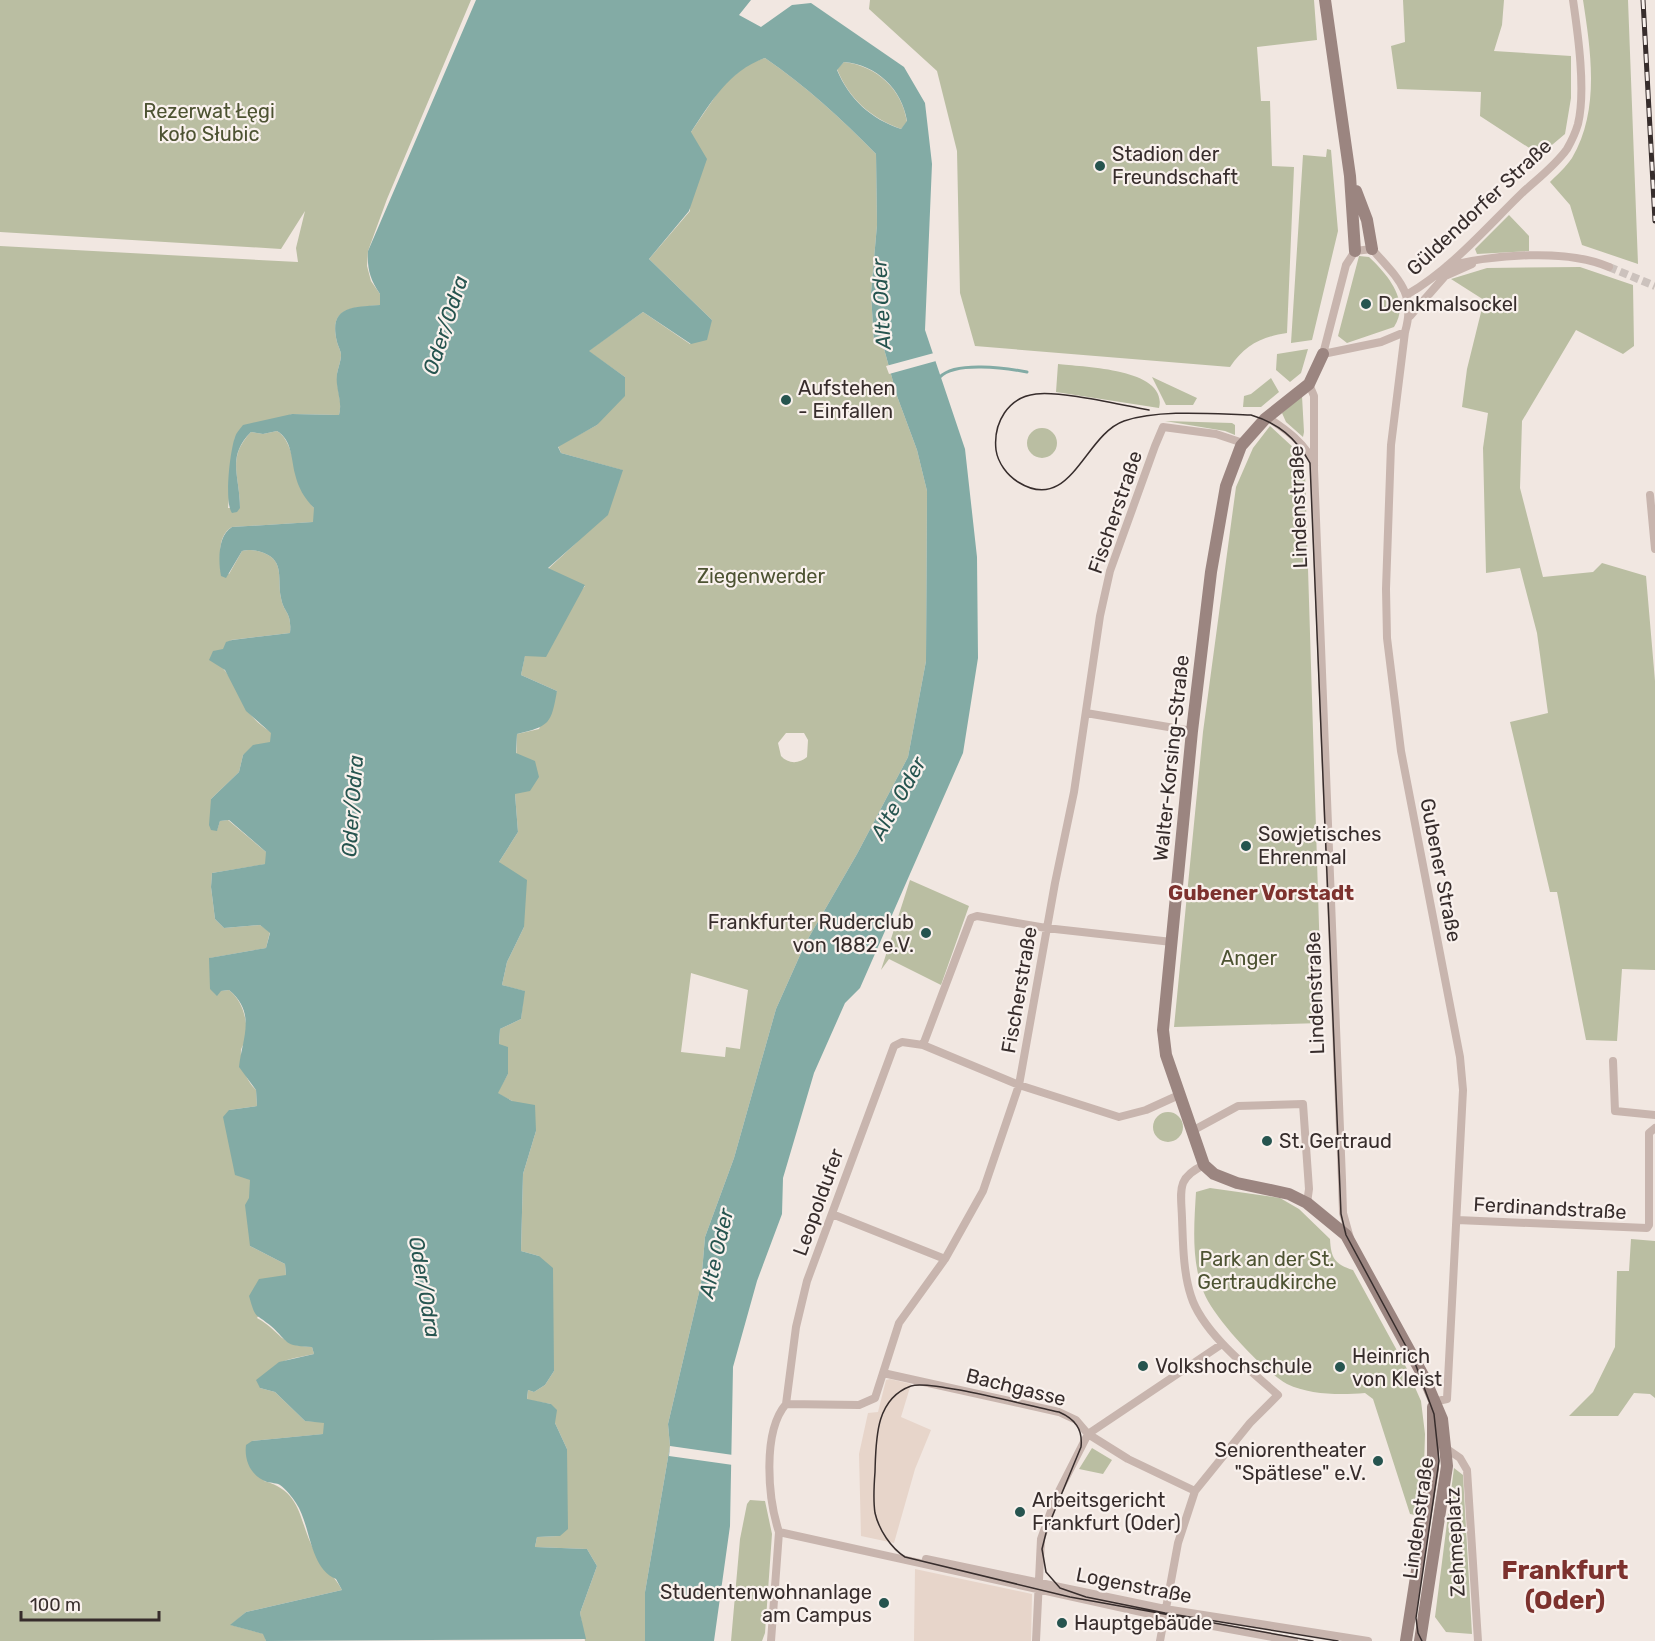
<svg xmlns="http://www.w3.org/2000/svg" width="1655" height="1641" viewBox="0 0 1655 1641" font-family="Rubik,sans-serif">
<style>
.green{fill:#babea2;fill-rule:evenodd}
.plaza{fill:#e7d5ca}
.water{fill:#83aba5;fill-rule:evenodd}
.pier{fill:#f1e7e1}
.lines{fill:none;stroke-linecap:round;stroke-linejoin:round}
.stream{stroke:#83aba5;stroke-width:3}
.street-tunnel{stroke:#ccc2bd;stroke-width:8;stroke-dasharray:8 4;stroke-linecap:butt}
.street{stroke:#c8b5ae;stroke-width:8}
.secondary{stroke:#9b8580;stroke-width:12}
.tram{stroke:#372d2c;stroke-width:1.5}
.rail-casing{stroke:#372d2c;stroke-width:5}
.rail{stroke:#f9f1ed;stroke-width:3;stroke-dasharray:9;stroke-linecap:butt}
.poi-dot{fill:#26544f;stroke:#f9f1ed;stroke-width:2}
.labels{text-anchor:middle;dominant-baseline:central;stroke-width:4.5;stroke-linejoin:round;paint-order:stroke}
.park-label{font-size:20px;fill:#4d5332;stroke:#f9f1ed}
.poi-label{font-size:20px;fill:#372d2c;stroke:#f9f1ed;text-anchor:start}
.street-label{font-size:20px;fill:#372d2c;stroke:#f9f1ed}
.water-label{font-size:21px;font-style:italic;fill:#26544f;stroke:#f9f1ed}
.neighbourhood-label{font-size:21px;font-weight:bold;fill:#7d322e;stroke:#f9f1ed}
.district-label{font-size:26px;font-weight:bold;fill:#7d322e;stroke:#f9f1ed}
</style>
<rect width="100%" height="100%" fill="#f1e7e1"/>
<path class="green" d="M0,0H471L387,199L368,251L367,266L371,281L380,294V305C353,308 328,306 337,342C338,346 341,351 341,355C341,361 338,368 337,374C336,389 343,401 339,415L292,414L235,437L228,508H240C240,476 226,458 251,432L263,434L277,431C297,443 292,484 314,508V522L232,527C217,536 221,554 220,570L229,574L242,551C251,549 255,550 264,553C285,561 277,580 281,598C284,614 292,611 290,633L231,640L220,665C243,689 236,710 271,732V743L243,755L239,772L211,799L217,830L220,821L228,820L266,852V864L212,873L211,887L215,919L224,928L260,925L270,932L266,948L210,958L221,991L229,990C243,1001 248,1021 246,1038C245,1043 241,1047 241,1051C240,1066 247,1081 256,1090L257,1106L229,1110L250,1180V1246L285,1264L286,1275L257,1318C282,1332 279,1346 312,1347L314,1354C287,1360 271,1359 260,1388L275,1392L305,1421L324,1422V1434L252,1441L264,1481C304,1492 298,1522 315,1552C322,1566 335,1576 342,1590L246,1612L231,1625L264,1634L266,1641H0V246L298,262L296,248L305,211L281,249L0,232Z
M870,0H1314L1317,40L1257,47L1261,101H1270L1272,166L1294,167L1287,333C1261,337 1245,345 1230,367L975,346L960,293L957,151L937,71L869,9Z
M1403,0H1504L1502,25L1494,51L1571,56V98L1565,134L1540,155L1480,116L1481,92L1397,89L1391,46L1405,42Z
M1583,0H1628L1638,264L1582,245L1570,205L1550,182C1557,175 1566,167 1572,158C1600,111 1591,52 1583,0Z
M765,58C806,86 842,119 876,154L877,225L871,293L874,343L883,345L897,396L917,450L927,491L926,661L908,757L857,854L805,944L776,1009L734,1158L705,1237L701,1284L668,1424L670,1446L645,1592V1641H585L580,1613L597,1566L587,1549L535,1547L537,1537L560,1536L567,1449L555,1423L551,1404L527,1400L528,1390L534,1392L545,1385L554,1371L539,1256L521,1251L523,1174L536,1131L512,1101L497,1093L508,1074L499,1044L500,1029L521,1019L524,991L502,985L507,962L524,927L499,862L518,832L515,794L517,734L539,729L557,691L521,675L525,655L585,586L548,569L576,543L622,470L561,453L558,446L597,425L625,377L588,351L643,312L690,344L712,320L649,259L690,211L691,132L723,85L748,64ZM786,733H804L808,740L807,757C799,764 788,764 781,756L778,743ZM691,973L748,990L740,1049L726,1047L725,1057L681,1052Z
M844,62C877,66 902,89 907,122L901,129C871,118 849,99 837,69Z
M1327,149L1331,150L1338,231L1312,340L1291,343L1303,155L1326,157Z
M1509,215L1529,236V251L1477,254L1475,249Z
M1359,256L1369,257C1387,274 1411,301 1394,327L1347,343L1338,336Z
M1580,267L1633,285L1634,346L1623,354L1576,330L1522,421L1520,488L1543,577L1593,572L1602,563L1646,576L1655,681V970L1622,969L1617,1041L1586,1040L1557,892H1550L1510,722L1548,713L1537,633L1520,568L1486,573L1483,448L1488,413L1462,407L1467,369L1484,300L1451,279L1487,268Z
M1308,349L1301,373L1290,382L1276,370L1277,354Z
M1058,364C1081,367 1169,368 1159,408L1056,392Z
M1152,377L1197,398L1193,405H1166Z
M1271,378L1279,392L1261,407H1243L1244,396L1251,394Z
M1302,396L1304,432L1303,437L1286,422L1282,413Z
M1165,421L1232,423L1235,425V435L1225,431Z
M1270,426L1296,450L1305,471L1322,1023L1174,1027L1203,732L1236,487L1253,448Z
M1027 443a15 15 0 1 1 30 0a15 15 0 1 1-30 0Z
M910,880L969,906L941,985L889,959L881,970Z
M1153 1127a15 15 0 1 1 30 0a15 15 0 1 1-30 0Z
M1210,1188L1280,1198L1299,1209L1330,1239C1331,1259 1335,1264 1353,1270L1406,1367L1421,1401L1425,1434L1424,1467L1419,1473L1415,1515L1410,1514L1373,1399L1365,1393C1340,1395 1310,1395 1287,1384C1263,1371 1214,1318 1204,1293C1191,1262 1194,1225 1196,1192Z
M1631,1239L1655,1241V1398L1650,1394L1634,1393L1618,1416H1569L1593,1392L1615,1347L1617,1271H1629Z
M1092,1448L1112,1460L1103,1474L1079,1469Z
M1454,1468L1463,1475L1472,1634L1446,1632L1435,1617Z
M750,1500L765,1501L772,1534L765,1633L762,1641H731L740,1539L747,1504Z"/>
<path class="plaza" d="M890,1379L911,1384L901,1417L931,1430L915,1469L894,1543L861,1536L859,1454L868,1413L878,1412L886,1380Z
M915,1569L1032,1594L1031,1641H914Z"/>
<path class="water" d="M476,0H751L739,15L761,27L792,5L811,3L904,67L925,103L932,164L925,330L965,449L977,557L978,658L963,753L860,988L845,1003L814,1073L783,1178L782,1214L757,1281L733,1367L730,1526L714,1641H645V1592L670,1446L668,1424L701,1284L705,1237L734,1158L776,1009L805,944L857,854L908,757L926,661L927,491L917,450L897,396L883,345L874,343L871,293L877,225L876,154C842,119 806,86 765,58C729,71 712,101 691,132L707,159L689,211L649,259L712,320L707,340L691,344L643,312L589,351L625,377V396L597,425L558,447L561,453L623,470L608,515L548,568L585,585L546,657L525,656L521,675L557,691C551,724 550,726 517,734L516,753L535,761L539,777L530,791L515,794L518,832L499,862L527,880L524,927L507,962L502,985L525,991L521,1019L500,1029L499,1044L508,1047V1074L498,1093L512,1101L535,1105L536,1131L523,1174L521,1251L539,1256L553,1268L554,1371L545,1385L534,1392L528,1390L527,1399L551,1404L557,1410L555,1423L567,1449L568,1529L560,1536L537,1537L535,1547L587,1549L597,1566L580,1613L586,1639L266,1641L263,1634L230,1625L246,1612L342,1590L336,1579C309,1568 311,1525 296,1503C293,1498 285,1488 280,1485C277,1483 271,1483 267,1482C251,1476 244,1461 246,1445L252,1441L323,1434L324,1423L305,1421L275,1392L260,1388L256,1380L279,1362L314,1354L312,1347C283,1346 289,1342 271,1326C254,1312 256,1320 249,1296L259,1279L286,1275L285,1264L250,1246L245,1205L249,1198L250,1180L235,1175L223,1117L229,1110L257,1106L256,1090L239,1067C242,1039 257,1013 229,990L221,991L217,996L210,989L209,958L266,948L270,933L260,925L224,928L215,919L211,887L212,873L265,864L266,852L229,820L220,821L217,831L211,830L209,825L211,799L239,772L243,755L253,745L270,742L271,733L246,711L225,670L209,660L213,651L223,649L226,642L232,640L290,633C292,611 284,614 281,598C277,580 285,561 264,553C255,550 251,549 242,551L226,578L221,576C218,560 218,535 232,527L313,522L314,508C304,498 298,487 295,474C291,458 292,440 277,431L263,434L251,432C226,457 240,476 240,508L237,512L232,513C224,502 230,451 235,437C236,433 240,429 243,425L292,414L339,415C343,401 335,389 337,374C338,368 341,361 341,355C341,351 338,346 337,342C328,306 353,307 380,305V294C370,279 367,269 368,251ZM844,62C877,65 902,89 907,121L901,129C871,119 849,99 837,70Z"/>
<path class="pier" d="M934,353L936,361L889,374L886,366Z
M670,1446L733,1455V1465L669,1456Z"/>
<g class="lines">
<path class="stream" d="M940,377C955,361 1006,368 1027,372"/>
<path class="street-tunnel" d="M1609,267L1655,286"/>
<path class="street" d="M1447,266C1493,255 1566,248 1609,267
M1408,294C1450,270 1486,228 1521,194C1536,180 1555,166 1567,149C1571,142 1576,131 1578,124C1586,91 1578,34 1573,0
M1410,316L1445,276L1472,264
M1405,332L1381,342L1323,354L1346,265L1355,251L1372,249C1396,277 1417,292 1405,332L1391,445L1386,589L1387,638L1401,751L1460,1057L1463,1090L1447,1399L1433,1402
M1309,384L1314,396V469L1342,1180L1343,1213L1350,1238
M1267,417C1285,429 1307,444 1314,465
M1650,495L1655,549
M1086,713L1192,731
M923,1045L971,918L977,916L1046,928L1172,942
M1613,1061L1615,1111L1655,1115
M1192,1131L1238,1106L1303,1104L1309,1189L1307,1203
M832,1214L945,1259
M1457,1220L1647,1228L1649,1225V1133L1655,1128
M883,1373L1059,1412L1076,1420L1088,1434L1128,1459L1195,1491
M786,1404L796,1327L807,1281L894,1046L902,1042L923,1045L1019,1085L1119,1117L1146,1110L1179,1095
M1447,1449L1460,1458L1467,1470L1478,1641
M779,1532L1164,1617L1294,1641
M926,1559L1165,1609L1368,1641
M771,1641L779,1532C768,1499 762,1432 786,1404L859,1405L875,1398L899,1323L945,1259L983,1191L1019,1085L1055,883L1074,792L1100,616L1110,571L1155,446L1163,427L1216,434L1243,443
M1036,1641L1041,1539L1056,1497L1088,1434L1222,1344
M1160,1641L1178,1543L1195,1491L1250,1423L1278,1395C1250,1370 1202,1332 1191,1296C1183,1272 1183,1242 1182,1218C1181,1190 1176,1178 1204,1165"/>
<path class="secondary" d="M1325,0L1350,176L1355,251
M1356,191L1367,220L1372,249
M1323,354L1309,384L1265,419L1241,446L1226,486L1211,572L1192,731L1163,1030L1166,1055L1204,1165L1214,1174L1237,1183L1289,1194L1307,1203L1346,1235L1425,1379L1442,1419L1447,1466L1420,1641
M1406,1641L1433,1468V1407"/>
<path class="tram" d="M1149,410C1120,405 1063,391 1036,394C1008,397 993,423 996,450C998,463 1007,475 1018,482C1071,515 1084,435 1124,421C1160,409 1214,414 1251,415C1278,423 1296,438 1310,463L1341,1214L1346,1235L1415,1363L1434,1414L1439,1461L1416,1618L1418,1633L1422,1641
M1313,1641L1070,1597L905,1557C891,1548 879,1530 875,1513C873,1500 874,1485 875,1472C876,1440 875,1399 911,1386C929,1379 1033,1407 1059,1412C1075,1419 1083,1429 1081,1447L1047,1529L1042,1549L1046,1572L1060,1588L1086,1597L1165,1613L1338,1641"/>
<g class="rail-casing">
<path id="rail" d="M1643,0L1655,221"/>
</g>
<use href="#rail" class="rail"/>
</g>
<g class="poi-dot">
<circle cx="1100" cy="166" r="6"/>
<circle cx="1366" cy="304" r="6"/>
<circle cx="786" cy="400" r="6"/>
<circle cx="1246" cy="846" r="6"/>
<circle cx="926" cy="933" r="6"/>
<circle cx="1267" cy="1141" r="6"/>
<circle cx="1143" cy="1366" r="6"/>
<circle cx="1340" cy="1367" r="6"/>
<circle cx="1378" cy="1461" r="6"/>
<circle cx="1020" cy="1512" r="6"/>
<circle cx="884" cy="1603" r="6"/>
<circle cx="1062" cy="1623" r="6"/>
</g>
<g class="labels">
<g class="park-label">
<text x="209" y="111">Rezerwat Łęgi<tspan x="209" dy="23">koło Słubic</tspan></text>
<text x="761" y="576">Ziegenwerder</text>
<text x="1249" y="958">Anger</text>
<text x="1267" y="1259">Park an der St.<tspan x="1267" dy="23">Gertraudkirche</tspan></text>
</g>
<g class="poi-label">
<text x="1112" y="154">Stadion der<tspan x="1112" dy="23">Freundschaft</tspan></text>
<text x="1378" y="304">Denkmalsockel</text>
<text x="798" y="388">Aufstehen<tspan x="798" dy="23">- Einfallen</tspan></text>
<text x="1258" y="834">Sowjetisches<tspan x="1258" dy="23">Ehrenmal</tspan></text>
<text x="914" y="922" text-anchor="end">Frankfurter Ruderclub<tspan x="914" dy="23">von 1882 e.V.</tspan></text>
<text x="1279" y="1141">St. Gertraud</text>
<text x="1352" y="1356">Heinrich<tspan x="1352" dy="23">von Kleist</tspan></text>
<text x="1155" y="1366">Volkshochschule</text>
<text x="1366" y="1450" text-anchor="end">Seniorentheater<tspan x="1366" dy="23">"Spätlese" e.V.</tspan></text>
<text x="1032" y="1500">Arbeitsgericht<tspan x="1032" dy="23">Frankfurt (Oder)</tspan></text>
<text x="872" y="1592" text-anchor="end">Studentenwohnanlage<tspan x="872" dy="23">am Campus</tspan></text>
<text x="1074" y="1623">Hauptgebäude</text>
</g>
<g class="street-label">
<text transform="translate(1479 207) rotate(-43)">Güldendorfer Straße</text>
<text transform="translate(1298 507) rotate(-92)">Lindenstraße</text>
<text transform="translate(1115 512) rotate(-71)">Fischerstraße</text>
<text transform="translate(1171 758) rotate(-84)">Walter-Korsing-Straße</text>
<text transform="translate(1441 870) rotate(79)">Gubener Straße</text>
<text transform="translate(1019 990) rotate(-80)">Fischerstraße</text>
<text transform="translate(1315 993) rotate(-92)">Lindenstraße</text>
<text transform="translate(818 1202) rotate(-70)">Leopoldufer</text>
<text transform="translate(1550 1208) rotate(3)">Ferdinandstraße</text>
<text transform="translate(1016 1387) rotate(14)">Bachgasse</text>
<text transform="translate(1418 1518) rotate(-82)">Lindenstraße</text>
<text transform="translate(1455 1542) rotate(-93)">Zehmeplatz</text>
<text transform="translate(1134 1585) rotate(11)">Logenstraße</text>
</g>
<g class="water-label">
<text transform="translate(881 304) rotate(-93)">Alte Oder</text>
<text transform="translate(445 325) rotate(-72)">Oder/Odra</text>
<text transform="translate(898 798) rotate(-61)">Alte Oder</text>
<text transform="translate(352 806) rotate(-86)">Oder/Odra</text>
<text transform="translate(716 1253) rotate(-77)">Alte Oder</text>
<text transform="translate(425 1287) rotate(80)">Oder/Odra</text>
</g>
<g class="neighbourhood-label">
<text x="1261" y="892">Gubener Vorstadt</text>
</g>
<g class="district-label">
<text x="1565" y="1570">Frankfurt<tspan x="1565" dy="30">(Oder)</tspan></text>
</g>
</g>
<path d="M21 1611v9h138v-9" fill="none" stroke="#372d2c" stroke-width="3"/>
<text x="30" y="1611" font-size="18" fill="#372d2c" stroke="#f9f1ed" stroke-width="4.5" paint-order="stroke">100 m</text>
</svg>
